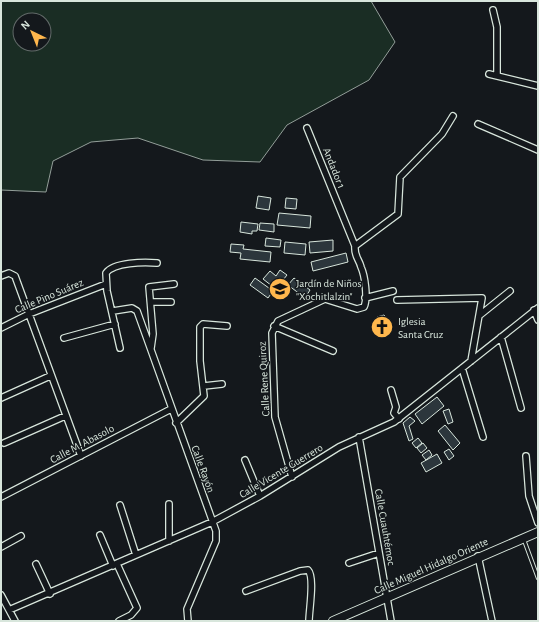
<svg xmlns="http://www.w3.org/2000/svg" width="539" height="622" viewBox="0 0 539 622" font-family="'Alegreya Sans',sans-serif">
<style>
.green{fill:#1a2d24;stroke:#939e99;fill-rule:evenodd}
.building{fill:#2c363c;stroke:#d8e6dc}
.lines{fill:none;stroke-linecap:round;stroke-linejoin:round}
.lane-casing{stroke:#d8e6dc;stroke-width:4.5}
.street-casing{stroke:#d8e6dc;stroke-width:8}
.secondary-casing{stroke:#d8e6dc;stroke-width:10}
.lane{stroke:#14181c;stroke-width:2.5}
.street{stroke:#14181c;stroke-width:5.5}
.secondary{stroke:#14181c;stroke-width:8}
.labels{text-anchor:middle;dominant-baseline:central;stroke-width:3;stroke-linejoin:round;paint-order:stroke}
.street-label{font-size:11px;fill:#d8e6dc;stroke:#14181c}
.poi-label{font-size:11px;fill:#d8e6dc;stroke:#14181c;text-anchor:start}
</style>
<rect width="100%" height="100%" fill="#14181c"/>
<path class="green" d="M1,1H371L395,42L369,80L287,125L260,162L203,160L138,138L91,142L53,161L46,192L1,190ZM20,20H44V44H20Z"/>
<path class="building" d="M258,196L271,198L269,210L256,208Z
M286,198L297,199L296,209L285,208Z
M279,213L311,216L310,228L277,225Z
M241,222L258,224L257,231H252V234L240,232Z
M260,223L274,224V232L259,230Z
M266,238L281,240L280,247L265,246Z
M333,240V251L310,253L309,242Z
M285,242L306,244L305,255L284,253Z
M231,244L244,245L243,249L271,252L270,262L240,259L241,253L230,252Z
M346,253L348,262L313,271L311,262Z
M280,270L287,275L276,289L263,279L270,271L276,276Z
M255,278L273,291L268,298L250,285Z
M294,278L310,290L305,298L288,285Z
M384,315L386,317L388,336L378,337L376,319L377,317Z
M437,397L444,406L422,424L415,414Z
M449,409L453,422L448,424L443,411Z
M410,417L415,421L409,426L413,439L409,441L403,423Z
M445,425L460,443L453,450L438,431Z
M418,438L422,443L416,448L412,443Z
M423,443L427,448L421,453L417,448Z
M449,449L454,456L449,460L444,452Z
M429,450L432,455L426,460L422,455Z
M437,454L442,463L426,472L421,463Z"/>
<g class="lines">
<g class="lane-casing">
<path id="lane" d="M524,540L538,578"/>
</g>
<g class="street-casing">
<path id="street" d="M493,10L497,27V75
M489,74L538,86
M478,124L538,150
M307,128L355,246
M1,276L9,273L15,276L81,456
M365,298L393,291
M397,300L482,298L471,361
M151,302H171
M534,310L538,320
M113,311L132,308L137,311L216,531V541L187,609L188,621
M480,315L510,291
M274,326L333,351
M1,328L29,314L106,284
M501,337L521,408
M64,338L115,324
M120,348L107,291L106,273C114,262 144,262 157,263
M151,348L153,334L149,287L174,284
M462,368L483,437
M204,386L222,384
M391,390L396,407L394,413L399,419
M1,398L50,376
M176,423L204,396L200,361V327L203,324L227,326
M359,437L391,621
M4,443L65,416
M526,456L529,496L538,523
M245,460L260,496
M292,477L275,417L272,333L278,321L325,299L357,309L364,307C368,298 365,276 361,267C359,259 354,256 355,246L398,214L400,177L442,134L453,116
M1,497L171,409
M120,505L136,555
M100,535L113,566
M169,541V504
M1,547L21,536
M478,556L492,621
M349,563L379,553
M36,564L50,594
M117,564L137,608L131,615L119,621
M246,591L300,571L308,570C315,577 309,610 309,621
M1,595L15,621
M9,610L212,522L260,496L339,447L394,422L538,308"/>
</g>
<g class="secondary-casing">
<path id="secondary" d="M333,621L538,532"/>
</g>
<use href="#lane" class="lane"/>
<use href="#street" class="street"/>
<use href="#secondary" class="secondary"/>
</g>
<defs>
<g id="school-disc" transform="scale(1.15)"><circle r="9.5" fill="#ffb74d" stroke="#14181c"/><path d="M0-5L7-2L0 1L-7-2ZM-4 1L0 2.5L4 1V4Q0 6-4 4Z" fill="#111"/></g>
<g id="church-disc" transform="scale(1.15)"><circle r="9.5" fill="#ffb74d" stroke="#14181c"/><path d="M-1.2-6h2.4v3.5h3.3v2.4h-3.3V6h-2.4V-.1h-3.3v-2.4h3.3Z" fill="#111"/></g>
</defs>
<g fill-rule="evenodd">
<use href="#school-disc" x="280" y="289"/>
<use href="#church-disc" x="382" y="327"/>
</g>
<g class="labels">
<g class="street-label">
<text transform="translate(334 168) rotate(68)">Andador 1</text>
<text transform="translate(49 296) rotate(-23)">Calle Pino Suárez</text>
<text transform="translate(264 379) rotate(-93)">Calle Rene Quiroz</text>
<text transform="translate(82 444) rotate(-28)">Calle M. Abasolo</text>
<text transform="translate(203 469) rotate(70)">Calle Rayón</text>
<text transform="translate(281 471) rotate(-31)">Calle Vicente Guerrero</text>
<text transform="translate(385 527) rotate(80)">Calle Cuauhtémoc</text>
<text transform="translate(431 566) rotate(-24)">Calle Miguel Hidalgo Oriente</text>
</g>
<g class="poi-label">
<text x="296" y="283">Jardín de Niños<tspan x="296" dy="13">"Xochitlalzin"</tspan></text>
<text x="398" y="321">Iglesia<tspan x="398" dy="13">Santa Cruz</tspan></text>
</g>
</g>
<rect width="539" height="622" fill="none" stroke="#d8e6dc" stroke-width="4"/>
<g transform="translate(32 32) rotate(317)"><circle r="19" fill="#14181c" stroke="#626a69"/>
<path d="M0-3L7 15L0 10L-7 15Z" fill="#ffb74d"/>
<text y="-6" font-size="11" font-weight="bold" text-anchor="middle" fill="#d8e6dc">N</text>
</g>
</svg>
